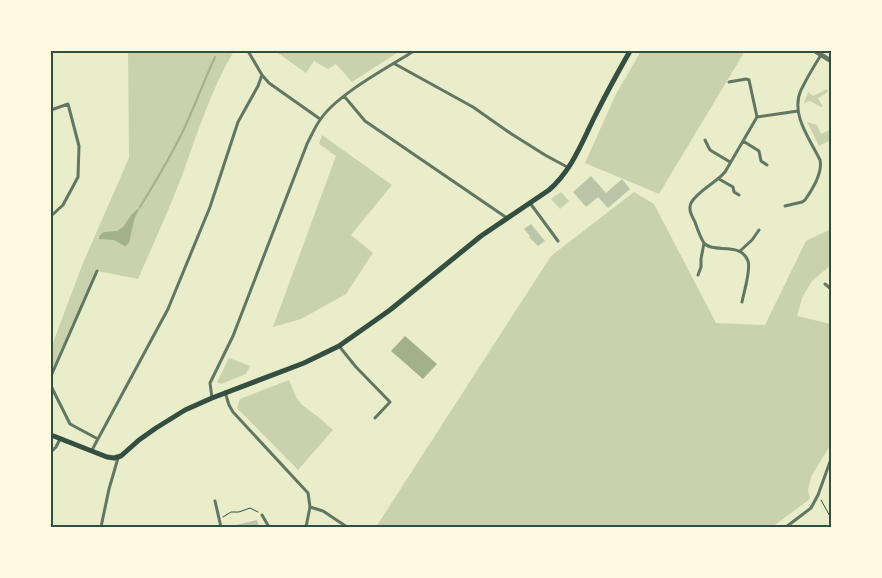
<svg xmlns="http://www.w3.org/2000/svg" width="882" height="578" viewBox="0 0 882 578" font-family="'Open Sans',sans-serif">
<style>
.green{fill:#cad2ad}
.water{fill:#a3b18a}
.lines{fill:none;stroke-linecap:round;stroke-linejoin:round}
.stream{stroke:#a3b18a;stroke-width:2}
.building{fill:#bcc5a7}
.path{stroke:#344e41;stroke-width:1}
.minor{stroke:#617663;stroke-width:3}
.tertiary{stroke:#617663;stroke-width:4.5}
.primary{stroke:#344e41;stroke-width:5}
.neatline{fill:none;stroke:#344e41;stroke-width:2}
</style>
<rect width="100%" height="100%" fill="#e9edc9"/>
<path class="green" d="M128,51H234C210,91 196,138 180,181C167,214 152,247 138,279L97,271L51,376V348L83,263L129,158Z
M278,51H400L352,82L336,64L328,69L314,61L306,73L278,53Z
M641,51H745L659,194L585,163L615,96Z
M827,89L828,92L818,98L823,107H821L810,101L804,103L808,92L813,96Z
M807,122L817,125L821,134L831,129V140L819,146Z
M322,135L392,185L351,235L373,253L346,294L301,319L273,327L336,156L319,144Z
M561,192L569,201L560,209L551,199Z
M634,192L654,204L716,323L765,325L806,241L831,229V265L812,281L802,298L797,316L831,324V444L811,477L808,490L810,499L772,527H376L551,256Z
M229,358L250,366L246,374L221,384L217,382Z
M289,380L296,397L301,404L322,420L333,430L298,470L237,408L240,399Z"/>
<path class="water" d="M140,207L134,220L129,243L125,246L114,240L99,239V236L104,232L117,231L123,227L132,214Z
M405,336L437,364L423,379L391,351Z"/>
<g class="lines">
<path class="stream" d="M140,207C156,181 171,156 184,129C195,105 204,81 215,57"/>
</g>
<path class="building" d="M591,176L606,193L622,179L630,189L608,208L598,197L586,207L573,192Z
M531,224L545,241L538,246L529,237L530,236L524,229Z
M257,520L259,527H232V526Z"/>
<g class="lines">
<path class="path" d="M821,500L831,518
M223,517L231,512H239L250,508L258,512"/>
<path class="minor" d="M248,51L262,75L269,83L320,119
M395,64L473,107L510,133L545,155L569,168
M729,82L746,79L749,80L757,117
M344,96L365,121L507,218
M51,110L68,104L79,146L78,177L63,205L51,216
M705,140L710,150L730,162
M743,141L759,151L761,161L767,165
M719,179L733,187L734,192L739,195
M530,203L558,241
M785,206L802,202L805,200C812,190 823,173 820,160C810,139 790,114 801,90C807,78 814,66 821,55
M740,251L752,240L759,230
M698,275L701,267V259L704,243
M825,284L831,289
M742,302C744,292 751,270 748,261C741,241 713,254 704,243C700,237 697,228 695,222C692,216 688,210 691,203C697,191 716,183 725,172L757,117L798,111
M339,346L356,367L390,402L375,418
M51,376L97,271
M51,386L70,424L98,439
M225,392L229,405L233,412L308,493L310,507L306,527
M212,398L210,383L233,336L307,144C311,136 315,127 320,120C336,95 387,68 414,51
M92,450L168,309L210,207L238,122L258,86L262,75
M51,452L56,447L60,439
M215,501L221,527
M310,507L323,511L347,527
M262,515L269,527
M101,527L109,489L118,458
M786,527L811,508L818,495L831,459"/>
<path class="tertiary" d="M815,51L831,61"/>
<path class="primary" d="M51,435L107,457L114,458L121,456L139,440L156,428L185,410L212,398L304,363L339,346L390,310L481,236L549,190C572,170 582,142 595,116C606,94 618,72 630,51"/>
</g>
<rect width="882" height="578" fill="none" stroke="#fefae0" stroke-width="105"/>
<rect x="52" y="52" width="778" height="474" class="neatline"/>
</svg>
